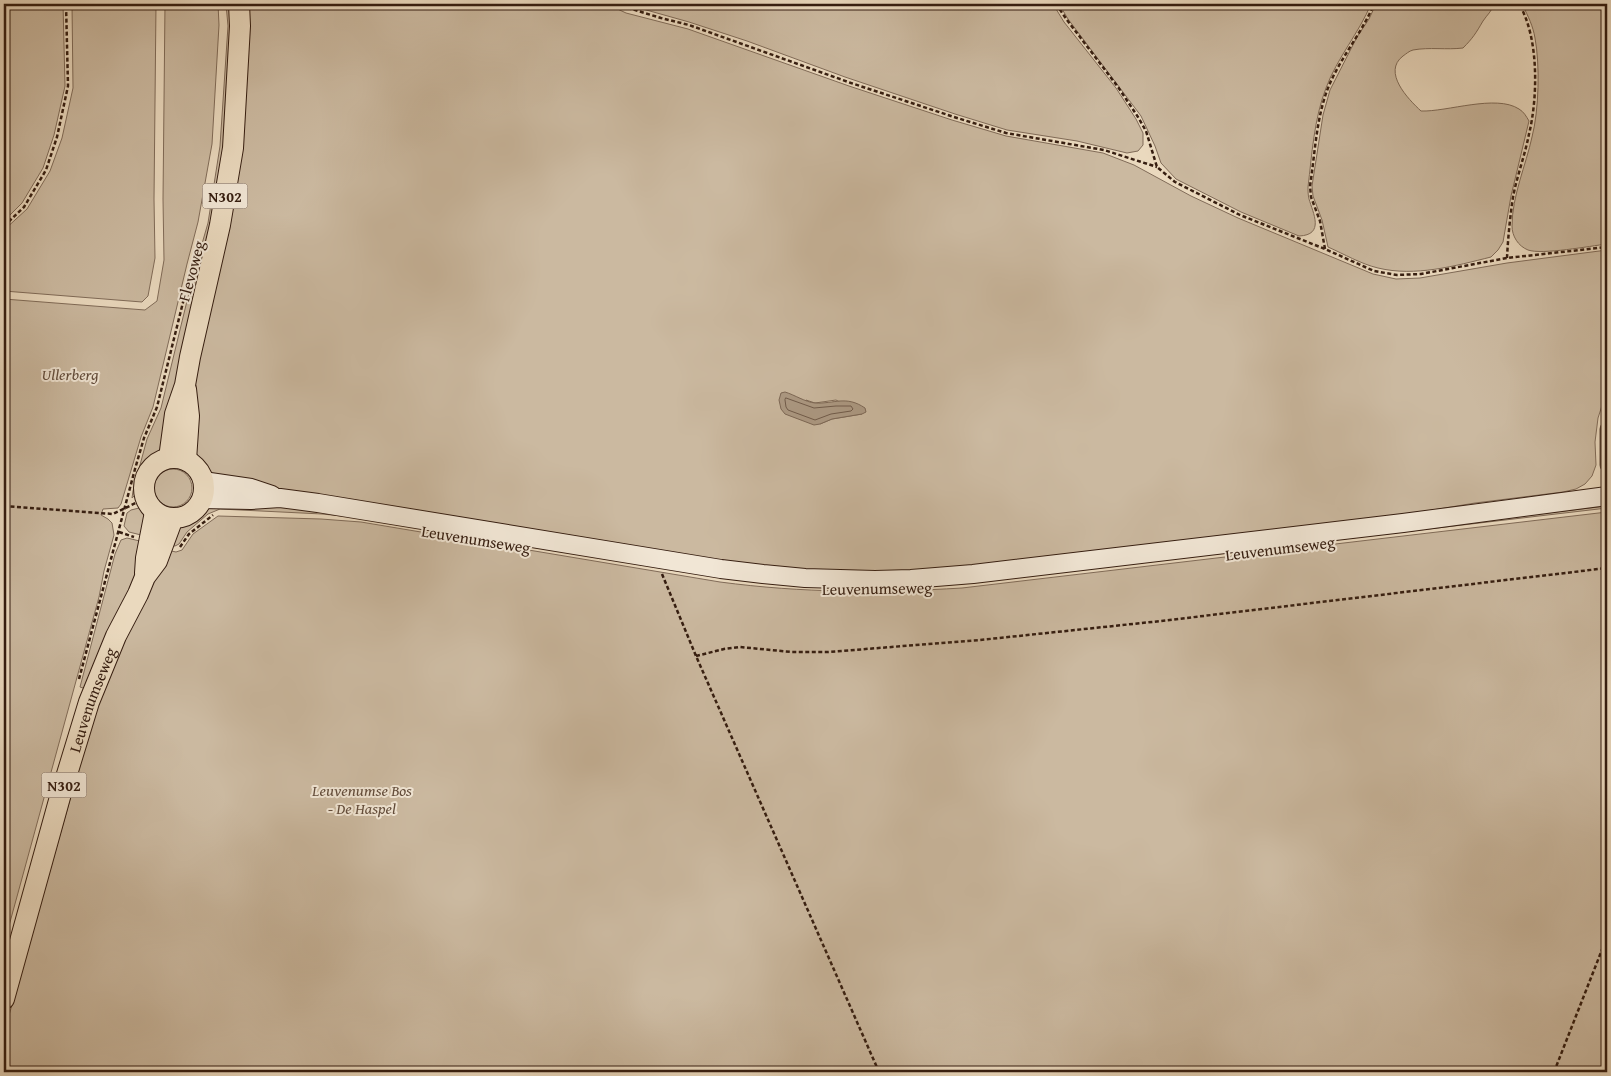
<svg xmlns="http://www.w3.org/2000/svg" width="1611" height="1076" viewBox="0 0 1611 1076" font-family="'Gentium Book Plus',serif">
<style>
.green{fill:#cbb9a0;stroke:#806b58;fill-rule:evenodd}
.water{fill:#ac9983;stroke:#7c6755}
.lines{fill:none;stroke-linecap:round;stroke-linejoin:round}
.shore{stroke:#705b4a;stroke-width:1}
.street-casing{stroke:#624c3c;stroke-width:15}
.secondary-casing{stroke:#351d10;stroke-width:20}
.primary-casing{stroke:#351d10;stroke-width:22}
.path{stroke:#351d10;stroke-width:2.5;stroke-dasharray:4 2.5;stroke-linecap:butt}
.street{stroke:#f1e6d5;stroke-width:12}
.secondary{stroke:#f1e6d5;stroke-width:18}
.primary{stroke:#ead9be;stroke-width:20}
.labels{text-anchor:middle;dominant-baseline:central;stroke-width:4;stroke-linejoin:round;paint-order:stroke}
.shield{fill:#f1e6d5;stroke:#6d594b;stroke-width:1}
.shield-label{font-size:15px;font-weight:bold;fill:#351d10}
.street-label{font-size:16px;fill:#351d10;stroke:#f1e6d5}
.park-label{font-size:16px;font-style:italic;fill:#624c3b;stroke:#f1e6d5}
</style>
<rect width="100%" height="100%" fill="#ead9be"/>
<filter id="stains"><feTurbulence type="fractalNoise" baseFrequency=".004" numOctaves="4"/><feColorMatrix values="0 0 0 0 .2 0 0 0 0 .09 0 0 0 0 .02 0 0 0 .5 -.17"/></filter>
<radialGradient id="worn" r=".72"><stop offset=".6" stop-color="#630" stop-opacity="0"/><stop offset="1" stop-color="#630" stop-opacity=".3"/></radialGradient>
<path class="green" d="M4,4H63L65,86L54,135L43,168L22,203L4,221Z
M72,4H156L154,199L155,258L148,296L142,302L4,291V230L27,209L50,171L62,138L73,88Z
M165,4H218L219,25L212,144L198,222L187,264L153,407L141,437L121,504L118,508L103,509L101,515L108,519L112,523L114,535L104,571L99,597L4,944V299L145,310L157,301L164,260L163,199Z
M226,4H230L232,26L225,147L213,224L162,453C156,457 148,462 144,469C138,478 141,492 132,498L133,491L147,439L161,408L195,268L208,223L220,146L228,26Z
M247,4H607L626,13L688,29L849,86L952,120L1006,136L1103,153L1134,165L1191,196L1238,218L1373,274L1396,279L1420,278L1507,263L1607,250V390L1598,418L1595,442L1596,465L1592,476L1585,484L1576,489L1563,492L1475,503L1348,524L911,573L813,572L716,562L285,490L216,480L207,474L192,453L194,393ZM806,400L815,403L836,400L862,414L832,419L820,424Z
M625,4H1053L1064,22L1116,88L1136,119L1143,133V145L1138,151L1127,153L1077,141L1007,130L955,114L845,77L747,41L689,22Z
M1059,4H1371C1359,33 1337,58 1326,88C1314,119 1312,154 1308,187C1308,191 1308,195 1309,199C1313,213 1325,235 1299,236L1241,212L1176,179L1161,163L1155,146L1141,116L1068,19Z
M1376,4H1494C1492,11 1487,15 1483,21C1476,33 1473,38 1463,48C1447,50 1429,47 1413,50C1409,51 1406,54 1403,56C1382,72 1408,99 1421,111C1447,112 1496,94 1519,109C1524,112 1526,116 1529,121L1511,196L1503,242L1498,250L1491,257C1455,266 1415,277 1378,268C1361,264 1344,254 1328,247L1322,220L1313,196L1312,186L1323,115L1330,90L1357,37L1369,19Z
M1524,4H1607V244C1590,246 1542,255 1528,250C1518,246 1512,236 1512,226C1512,196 1526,165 1532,137C1539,110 1540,65 1535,38C1533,26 1528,16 1523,6Z
M154 488a19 19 0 1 1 38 0a19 19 0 1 1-38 0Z
M210,505L286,507L362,518L322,514L220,509L208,514L187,532L179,544L175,546L168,545L178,525L195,516Z
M1607,506V508L961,584C932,586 903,588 873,588C822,588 771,584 721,577L764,581L1207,553Z
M139,508L146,511L145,536L129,532L124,526L127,513L131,510Z
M1607,512V1072H4V1033L6,1026L97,704L110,671L154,582L167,550L176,552L182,550L193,534L218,516L321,519L361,522L720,582C803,593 879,593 962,588Z
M127,538L144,542L140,559L135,576L86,689L80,687L115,554L121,540Z"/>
<path class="water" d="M785,392C795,395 805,402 815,403C834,404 846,395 865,408L866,412L862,414L832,419L820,424L814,425L785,414L781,409L779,400L781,393Z"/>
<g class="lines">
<path class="shore" d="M786,398L814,408L836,406H851L853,409L851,411L831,414L815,420L788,410L786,407L785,400Z"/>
<g class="street-casing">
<path id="street" d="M1607,429V465"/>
</g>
<g class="secondary-casing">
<path id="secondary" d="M203,481L251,488L272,495
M202,499L251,500L280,498L318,503L721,569L763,574L805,578L875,580L911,579L973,574L1403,523L1607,496"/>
</g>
<g class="primary-casing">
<g id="primary">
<path d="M186,389L189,416L186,460"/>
<circle cx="174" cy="488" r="30"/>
<path d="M169,458L175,414L185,385L190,357L220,225L233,148L240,26L239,4"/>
<path d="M145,573L146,558L155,512"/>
<path id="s1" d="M4,999L60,797L89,702L116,636L138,594L145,577L157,561L173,518"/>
</g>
</g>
<path class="path" d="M615,4L661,18L689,25L851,83L954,117L1006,133L1104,150L1157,167
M1056,4L1067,20L1118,87L1138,117L1146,131L1157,167L1175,182L1240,215L1325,249L1374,271L1397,275L1421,274L1507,258L1607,247
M4,226L24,207L46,170L57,137L68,86L66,4
M1325,249L1320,221L1311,197L1310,186C1315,154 1316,119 1328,88C1340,58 1362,33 1374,4
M1507,258C1508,238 1510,217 1513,197C1517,176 1525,155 1529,134C1538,97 1539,37 1519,4
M4,506L113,514L144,499
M4,519L8,506
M119,532L134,537
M180,547L189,534L213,515
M662,574L696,656L879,1072
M696,656L724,649L740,647L792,652H828L980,640L1161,621L1607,568
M79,679L135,469L144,438L157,407L196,250
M1554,1072L1607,937"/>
<use href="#street" class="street"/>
<use href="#secondary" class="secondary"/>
<use href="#primary" class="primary"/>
</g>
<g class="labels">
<g class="shield">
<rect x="202.5" y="183.5" width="45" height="25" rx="4"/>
<rect x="41.5" y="772.5" width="45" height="25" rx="4"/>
</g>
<g class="shield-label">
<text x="225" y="196">N302</text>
<text x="64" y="785">N302</text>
</g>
<g class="street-label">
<text transform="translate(191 271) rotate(-75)">Flevoweg</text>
<text transform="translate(476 539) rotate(9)">Leuvenumseweg</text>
<text transform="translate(1280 548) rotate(-7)">Leuvenumseweg</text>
<text transform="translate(877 588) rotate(-1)">Leuvenumseweg</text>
<text stroke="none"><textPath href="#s1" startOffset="312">Leuvenumseweg</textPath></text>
</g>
<g class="park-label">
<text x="70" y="374">Ullerberg</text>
<text x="362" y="790">Leuvenumse Bos<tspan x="362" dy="18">- De Haspel</tspan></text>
</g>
</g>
<rect width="1611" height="1076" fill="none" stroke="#ead9be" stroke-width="20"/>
<rect x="5" y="5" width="1601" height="1066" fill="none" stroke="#351d10" stroke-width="2.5"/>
<rect x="10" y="10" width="1591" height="1056" fill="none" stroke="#351d10"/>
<rect width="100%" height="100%" filter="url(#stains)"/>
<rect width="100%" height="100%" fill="url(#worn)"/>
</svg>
